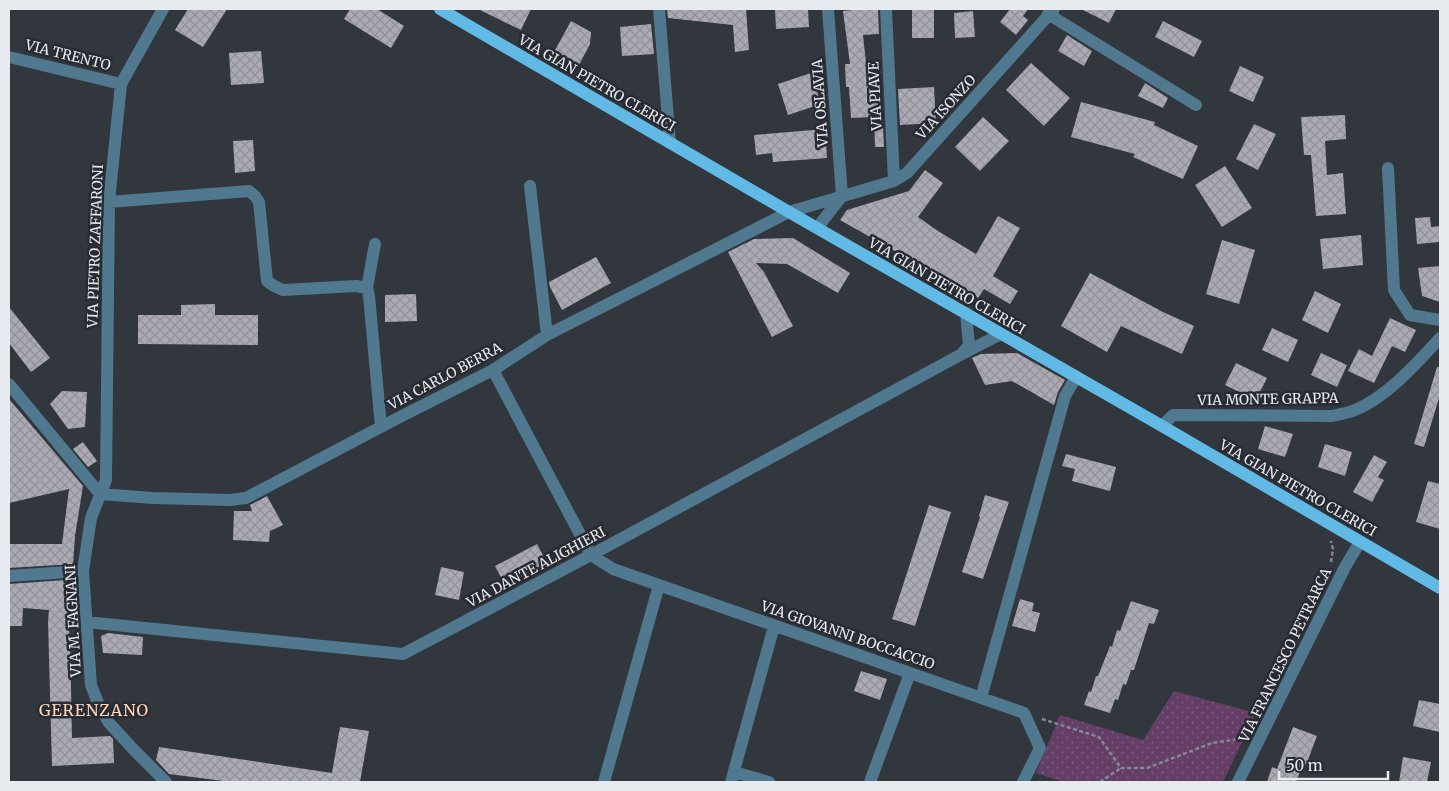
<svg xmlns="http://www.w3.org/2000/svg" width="1449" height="791" viewBox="0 0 1449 791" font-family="Merriweather,serif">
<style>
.park{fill:url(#park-dots)}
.building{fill:url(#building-cross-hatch)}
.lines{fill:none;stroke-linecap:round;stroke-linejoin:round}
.path{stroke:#85898f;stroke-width:2.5;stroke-dasharray:4 2.5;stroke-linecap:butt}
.minor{stroke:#50788e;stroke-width:12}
.major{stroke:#61bae6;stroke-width:12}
.labels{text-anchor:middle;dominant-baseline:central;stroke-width:5;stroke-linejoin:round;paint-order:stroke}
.street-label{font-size:14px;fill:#e7eaef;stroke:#282b32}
.quarter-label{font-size:16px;letter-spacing:1px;fill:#fed5b8;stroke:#282b32}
</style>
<defs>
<pattern id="park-dots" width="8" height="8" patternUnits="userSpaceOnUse" patternTransform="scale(1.25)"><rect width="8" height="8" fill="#653e67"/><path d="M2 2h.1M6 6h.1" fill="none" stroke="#7b5a7d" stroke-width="1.8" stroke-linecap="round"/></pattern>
<pattern id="building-cross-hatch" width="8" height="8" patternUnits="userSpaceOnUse" patternTransform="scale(1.25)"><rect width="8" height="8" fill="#aba9b3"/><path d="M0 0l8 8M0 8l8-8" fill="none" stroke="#929098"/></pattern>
</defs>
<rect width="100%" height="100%" fill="#32363d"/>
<path class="park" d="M1174,691L1256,713L1223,782H1063L1036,773L1060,715L1143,740Z"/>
<path class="building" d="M188,9H227L203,47L175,30Z
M350,9H377L404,26L391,48L344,19Z
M478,9H531L521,30Z
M667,9H746L749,50L735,52L733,25L668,18Z
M775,9H808L809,27L776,29Z
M863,9H878L879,34L863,35L866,63L868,64H880L884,147H875L874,117L851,118L849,87H846L845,64H850L843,11Z
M912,9H934V38H912Z
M1010,9H1028L1023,16L1028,20L1016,35L1000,22Z
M1081,9H1116L1109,23Z
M973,11L975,37L955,38L954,13Z
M571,21L591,32L590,44L579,65L554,52Z
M1163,21L1202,41L1194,57L1155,37Z
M651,24L654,54L622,56L620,27Z
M1067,35L1092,51L1084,66L1058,51Z
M261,51L264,83L231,85L229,53Z
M1031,63L1070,98L1044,126L1006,90Z
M1240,66L1264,77L1253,102L1229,91Z
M811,73L821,104L788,115L778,84Z
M1145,83L1168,98L1163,108L1138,96Z
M934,87L936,123L900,125L898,89Z
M1081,102L1155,122L1154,125L1198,146L1183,179L1133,157L1135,154L1071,137Z
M1345,115L1346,139L1325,141L1327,175L1343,173L1346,214L1316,216L1311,155H1304L1301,117Z
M983,117L1009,141L980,171L955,147Z
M1254,124L1276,134L1258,170L1236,159Z
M825,129L827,158L773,162L772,153L756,155L754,135Z
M253,140L255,171L235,173L233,141Z
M1225,166L1252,208L1222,227L1195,185Z
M925,170L943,183L918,217L938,231L976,254L998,216L1020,228L993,276L1018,291L1010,304L984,289L978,298L840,220L847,210L909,191Z
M1430,217L1431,227L1440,226V242L1417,244L1415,218Z
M1361,235L1363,265L1323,269L1320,239Z
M793,238L850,273L838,293L787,264L756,263L764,272L793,326L772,337L728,252L754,239Z
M1222,240L1255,250L1239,304L1206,294Z
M596,257L611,283L562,310L550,287L549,282Z
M1440,266V302L1422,296L1418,268Z
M1090,273L1163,312L1194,326L1182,354L1121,326L1107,352L1061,326Z
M1315,291L1341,304L1328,333L1302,320Z
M416,294L417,321L385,322V295Z
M215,304V315H258V345L138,344V315H181V305Z
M9,307L50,358L31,372L9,343Z
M1390,318L1416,330L1405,352L1392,346L1374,383L1348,371L1359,349L1372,356Z
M1272,328L1298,340L1288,362L1262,350Z
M1017,353L1065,380L1058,392L1054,405L1012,381L985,385L972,358L981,354Z
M1321,353L1347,365L1337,387L1311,375Z
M1236,363L1267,378L1256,400L1225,385Z
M1437,367H1440V395L1424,447L1414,444Z
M62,391L87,392L85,427L68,429L50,404Z
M9,399L83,486L75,536L73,564L9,568V544H62L69,489L9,503Z
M1265,426L1293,434L1285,457L1258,449Z
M83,442L97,461L88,467L73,449Z
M1325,444L1352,452L1345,476L1318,467Z
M1066,454L1116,467L1110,491L1072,481L1075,469L1062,466Z
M1374,455L1387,462L1378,477L1384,480L1372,502L1353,492Z
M1428,481L1440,484V529L1416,522Z
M985,495L1009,502L983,579L962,572L980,517L979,516Z
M267,496L283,525L270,531L269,542L233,540L234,511H252L250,505Z
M929,505L951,512L915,626L892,619Z
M537,544L547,563L505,585L495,566Z
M441,567L464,572L459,600L435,595Z
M65,580L70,641L72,738L110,736L113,739L114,763L52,766L48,621L49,610L23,608L22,626H9V584Z
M1020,599L1034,603L1032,611L1040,613L1035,632L1012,626Z
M1131,601L1159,610L1154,624L1149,623L1134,670H1131L1126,685L1123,684L1118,700L1115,699L1110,713L1084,705L1089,691L1091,692L1096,676H1098L1110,646L1112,647L1117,630L1120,631Z
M108,633L143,637L142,655L103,653L101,636Z
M861,671L887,679L880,700L854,691Z
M1419,700L1440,704V732L1413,726Z
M340,727L369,731L360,782H231L169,774L156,760L159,747L332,773Z
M1293,727L1317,736L1306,765L1303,764L1296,782H1267L1272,767L1277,769Z
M1403,757L1431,762L1427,782H1399Z"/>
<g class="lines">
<path class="path" d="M1331,562L1333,549L1331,541
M1042,719L1099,737L1121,768H1147L1212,743L1246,738
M1100,782L1121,768"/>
<path class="minor" d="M163,9L121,84L109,202L106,480L91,518L83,571L91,685L98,703L109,723L135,751L166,782
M659,9L670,143
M828,9L842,196
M886,9L894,181
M1048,14L1196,105
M9,57L121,84
M1388,168L1394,290L1410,315L1440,320
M530,186L547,335
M109,202L249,191L255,196L259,202L267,281L274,286L283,290L356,286L367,288L369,296L381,427
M817,228L842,196
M367,288L375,244
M962,354L969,345L966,313
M493,370L591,555L613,569L1024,713L1040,748L1023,782
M9,384L100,494
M1162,426L1173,415L1332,416C1340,414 1348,413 1355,410C1387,397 1417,363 1440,338
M100,494L153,498L230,500L246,498L396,419L493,370L547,335L789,212L894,181L907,173L1054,9
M9,576L83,571
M86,622L403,654L591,555L962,354L1001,334
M981,698L1065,396L1076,377
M734,772L769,782
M604,782L659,585
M731,782L774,626
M870,782L910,673
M1238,782L1345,567L1360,542"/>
<path class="major" d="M440,9L789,212L1162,426L1440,588"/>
</g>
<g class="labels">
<g class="street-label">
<text transform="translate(68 55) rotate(14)">VIA TRENTO</text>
<text transform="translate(597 83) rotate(30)">VIA GIAN PIETRO CLERICI</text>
<text transform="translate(875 96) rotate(-93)">VIA PIAVE</text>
<text transform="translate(820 103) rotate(-94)">VIA OSLAVIA</text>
<text transform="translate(946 107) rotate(-48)">VIA ISONZO</text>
<text transform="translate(95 246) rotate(-88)">VIA PIETRO ZAFFARONI</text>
<text transform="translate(947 286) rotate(30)">VIA GIAN PIETRO CLERICI</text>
<text transform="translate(445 376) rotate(-28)">VIA CARLO BERRA</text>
<text transform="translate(1268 399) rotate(-1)">VIA MONTE GRAPPA</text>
<text transform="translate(1298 488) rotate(30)">VIA GIAN PIETRO CLERICI</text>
<text transform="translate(536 567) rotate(-28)">VIA DANTE ALIGHIERI</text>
<text transform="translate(73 621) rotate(-93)">VIA M. FAGNANI</text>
<text transform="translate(848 635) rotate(19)">VIA GIOVANNI BOCCACCIO</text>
<text transform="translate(1285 655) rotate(-64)">VIA FRANCESCO PETRARCA</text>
</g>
<g class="quarter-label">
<text x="94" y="710">GERENZANO</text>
</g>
</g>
<rect width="1449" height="791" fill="none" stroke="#e7eaef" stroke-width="20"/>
<path d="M1279 771v8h109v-8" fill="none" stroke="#e7eaef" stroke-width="2.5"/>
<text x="1286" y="771" font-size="15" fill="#e7eaef" stroke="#282b32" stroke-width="4" paint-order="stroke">50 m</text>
</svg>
